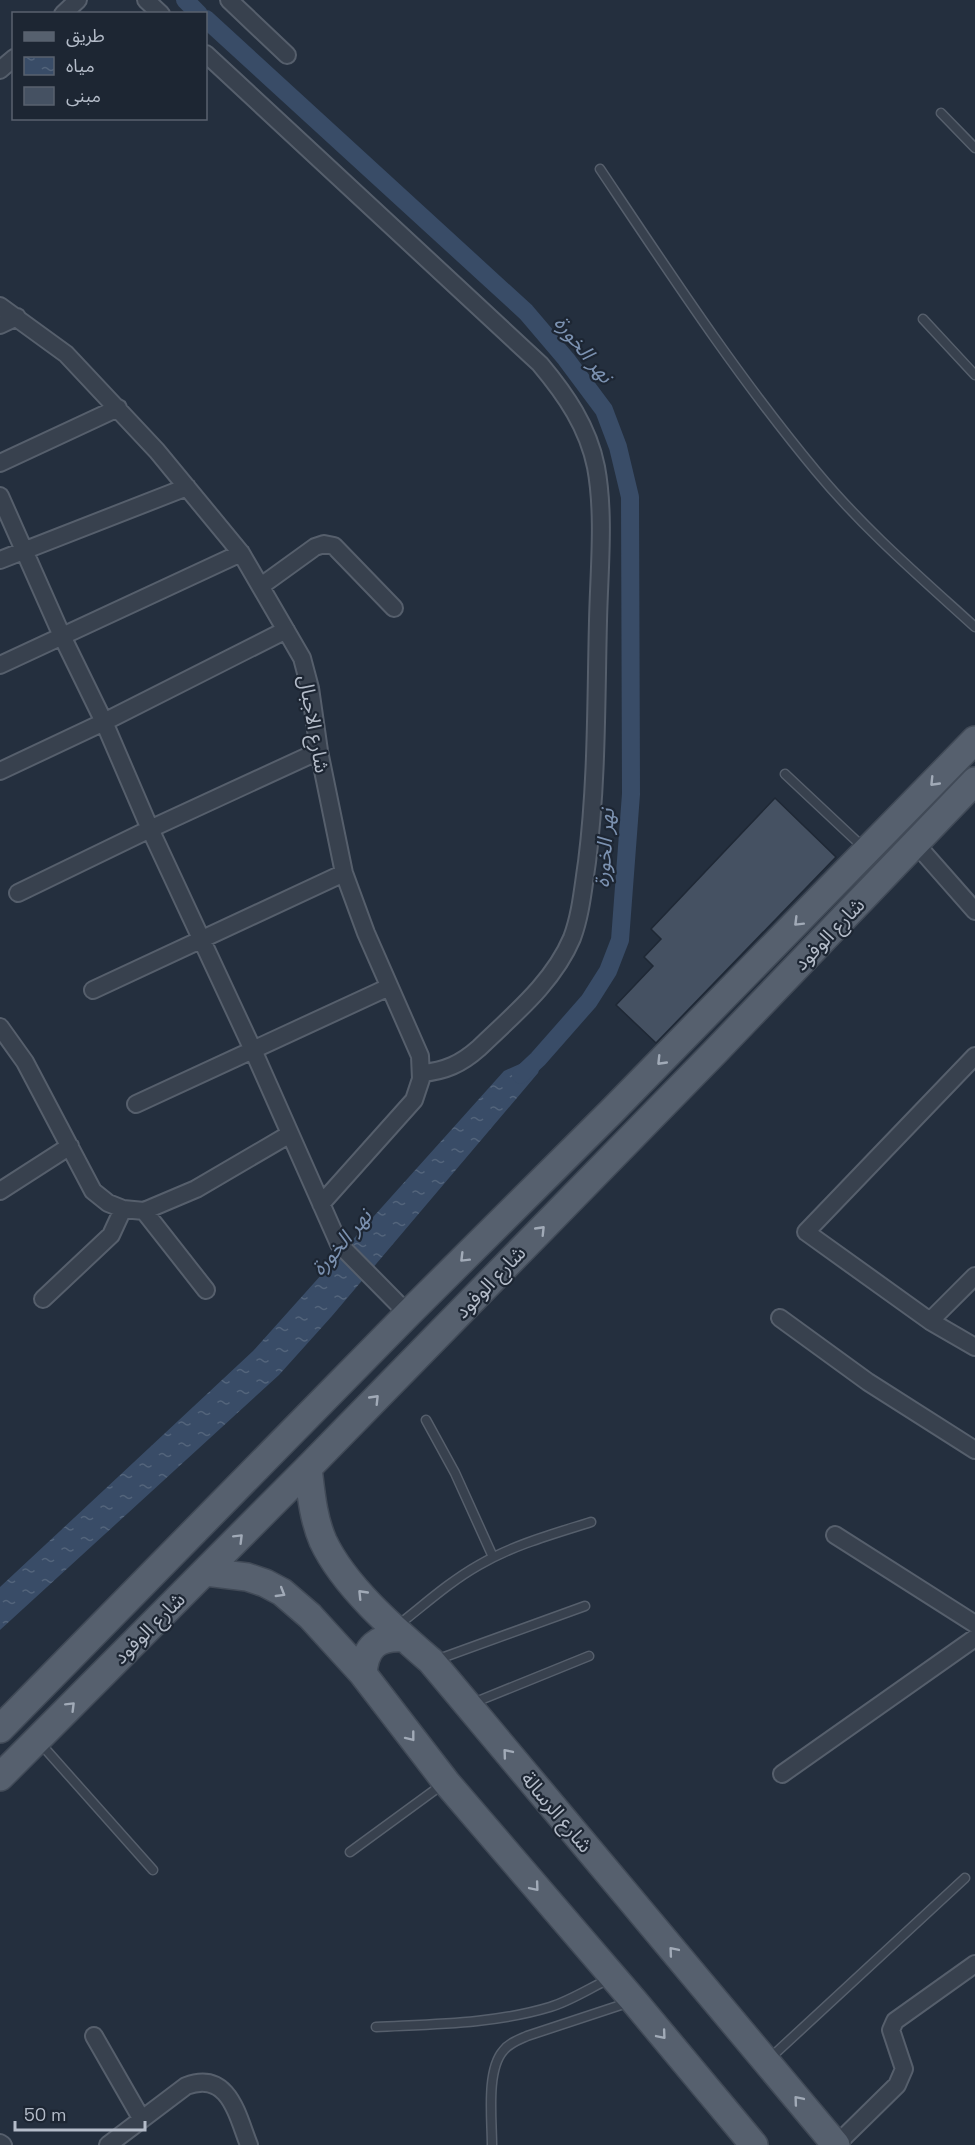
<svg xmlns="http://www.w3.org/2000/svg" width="975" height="2145" viewBox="0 0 975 2145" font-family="'Space Grotesk','Noto Sans Arabic',sans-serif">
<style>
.water{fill:url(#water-ripples)}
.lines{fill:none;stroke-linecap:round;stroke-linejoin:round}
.canal{stroke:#394c67;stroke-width:18}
.building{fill:#455162;stroke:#1f2835;stroke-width:1.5}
.service-casing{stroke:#565f6c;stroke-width:11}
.minor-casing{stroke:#565f6c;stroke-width:20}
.primary-casing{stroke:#414a57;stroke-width:30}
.service{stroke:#38414e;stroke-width:8}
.minor{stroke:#38414e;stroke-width:16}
.primary{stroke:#56606e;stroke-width:27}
.oneway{stroke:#a1aab7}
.labels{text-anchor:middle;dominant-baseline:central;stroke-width:4.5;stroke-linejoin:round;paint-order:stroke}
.street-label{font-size:20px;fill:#b4bcc9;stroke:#1d2633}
.water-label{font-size:21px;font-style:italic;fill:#7c92b1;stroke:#1d2633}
</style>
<defs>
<pattern id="water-ripples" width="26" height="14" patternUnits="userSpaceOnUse" patternTransform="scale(1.5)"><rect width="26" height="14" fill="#394c67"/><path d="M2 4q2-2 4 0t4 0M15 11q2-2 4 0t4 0" fill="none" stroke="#53647b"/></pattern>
</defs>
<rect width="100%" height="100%" fill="#242f3e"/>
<path class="water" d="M531,1059H538L540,1067L538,1073L332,1316L279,1375L0,1630V1587L253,1351L504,1071Z"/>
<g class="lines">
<path class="canal" d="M185,0L199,14
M206,19L526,312L566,359L604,410L618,447L630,497L631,794L620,940L608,971L589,1001L538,1059L521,1075"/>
</g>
<path class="building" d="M775,798L836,857L656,1043L616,1005L653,966L644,957L661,939L651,929Z"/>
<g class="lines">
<g class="service-casing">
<path id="service" d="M941,113L975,148
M600,169C669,272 737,376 816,471C864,529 920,577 975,627
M923,319L975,375
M785,774L865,849
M426,1420L455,1473L493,1557
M397,1626C424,1605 449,1582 479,1565C513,1545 553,1534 591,1522
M436,1660L585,1606
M473,1703L589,1656
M40,1743L153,1870
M350,1852L443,1784
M376,2027C433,2024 494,2024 550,2007C570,2001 590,1988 609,1979
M768,2060L965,1878
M492,2145C492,2119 486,2071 503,2051C509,2043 518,2040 527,2036L630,2002"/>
</g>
<g class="minor-casing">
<path id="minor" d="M146,0L161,14
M229,0L287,55
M63,14L78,0
M206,54L540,364C566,395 588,427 596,467C605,515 599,572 598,621C596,702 597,783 587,862C583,888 581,914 572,938C553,983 513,1015 479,1048C461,1064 445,1071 422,1073
M0,70L14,58
M0,306L66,354L157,451L241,553L302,658L310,688L319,751L344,873L366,933L420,1056L421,1079L414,1100L321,1204
M0,325L17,317
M0,463L118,408
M0,496L62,636L104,722L150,829L253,1050L339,1244L408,1314
M0,560L187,487
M261,586L315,547L324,544L334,546L394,608
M0,665L241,553
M0,771L104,722L286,630
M916,844L975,911
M18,893L150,829L319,751
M93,990L344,873
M0,1027L25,1062L93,1191L108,1203L123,1209L144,1211L196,1189L290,1134
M975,1056L806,1232L930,1321L975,1347
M136,1104L389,987
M0,1191L70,1146
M144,1211L206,1290
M43,1299L111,1235L123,1209
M780,1318L868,1382L975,1450
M930,1321L975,1276
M835,1535L975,1624
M782,1774L975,1638
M94,2036L141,2118
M0,2143L3,2145
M108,2145L186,2086C229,2070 237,2115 249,2145
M836,2145L897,2085L904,2069L891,2030L895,2021L975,1964"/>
</g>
<g class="primary-casing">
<path id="primary" d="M308,1468C311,1493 313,1518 323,1541C344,1586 394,1629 431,1661L836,2145
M206,1572L247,1577L265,1583L282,1592L310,1616L363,1674L446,1782L634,2001L754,2145
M363,1674C365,1647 377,1636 404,1638
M0,1729L408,1314L611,1112L975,740
M0,1777L308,1468L714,1053L975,781"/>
</g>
<use href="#service" class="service"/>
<use href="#minor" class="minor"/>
<use href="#primary" class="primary"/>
</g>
<defs><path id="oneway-chevron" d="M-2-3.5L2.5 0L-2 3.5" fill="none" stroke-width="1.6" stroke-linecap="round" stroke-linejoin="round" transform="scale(1.5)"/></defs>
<g class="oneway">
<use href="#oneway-chevron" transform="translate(934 782) rotate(134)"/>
<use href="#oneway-chevron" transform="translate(798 922) rotate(135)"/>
<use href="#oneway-chevron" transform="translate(661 1061) rotate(134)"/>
<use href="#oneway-chevron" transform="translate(541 1230) rotate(-46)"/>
<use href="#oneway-chevron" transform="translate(464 1258) rotate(135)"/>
<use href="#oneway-chevron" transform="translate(375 1399) rotate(-46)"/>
<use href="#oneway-chevron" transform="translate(239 1538) rotate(-45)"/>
<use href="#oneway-chevron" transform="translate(281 1593) rotate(31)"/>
<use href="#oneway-chevron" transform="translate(362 1594) rotate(-134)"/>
<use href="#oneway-chevron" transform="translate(71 1706) rotate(-45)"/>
<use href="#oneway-chevron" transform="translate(411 1737) rotate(52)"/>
<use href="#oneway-chevron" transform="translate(507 1753) rotate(-130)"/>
<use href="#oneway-chevron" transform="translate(535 1887) rotate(50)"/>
<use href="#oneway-chevron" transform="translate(673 1951) rotate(-130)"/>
<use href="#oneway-chevron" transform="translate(662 2035) rotate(50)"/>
<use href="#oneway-chevron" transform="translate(798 2100) rotate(-130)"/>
</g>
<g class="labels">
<g class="street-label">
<text transform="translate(314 724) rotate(80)">شارع الاجبال</text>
<text transform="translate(829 934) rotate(-46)">شارع الوفود</text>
<text transform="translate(490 1282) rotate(-46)">شارع الوفود</text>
<text transform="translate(149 1628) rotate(-45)">شارع الوفود</text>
<text transform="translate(557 1812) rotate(50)">شارع الرسالة</text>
</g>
<g class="water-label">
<text transform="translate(584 349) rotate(51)">نهر الخورة</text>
<text transform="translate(604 848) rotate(-86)">نهر الخورة</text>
<text transform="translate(341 1242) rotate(-49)">نهر الخورة</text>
</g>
</g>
<rect x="12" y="12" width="195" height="108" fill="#1d2633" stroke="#59626f" stroke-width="1.5"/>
<rect x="24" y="32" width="30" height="9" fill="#56606e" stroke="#59626f" stroke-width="1.5"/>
<text x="66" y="42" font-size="18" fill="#b4bcc9">طريق</text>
<rect x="24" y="57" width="30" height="18" fill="url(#water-ripples)" stroke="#59626f" stroke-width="1.5"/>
<text x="66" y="72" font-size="18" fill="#b4bcc9">مياه</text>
<rect x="24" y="87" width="30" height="18" fill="#455162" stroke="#59626f" stroke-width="1.5"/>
<text x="66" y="102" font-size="18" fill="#b4bcc9">مبنى</text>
<path d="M15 2121v9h130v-9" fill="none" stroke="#b4bcc9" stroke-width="3"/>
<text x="24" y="2121" font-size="18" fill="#b4bcc9" stroke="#1d2633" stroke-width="4.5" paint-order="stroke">50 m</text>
</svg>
